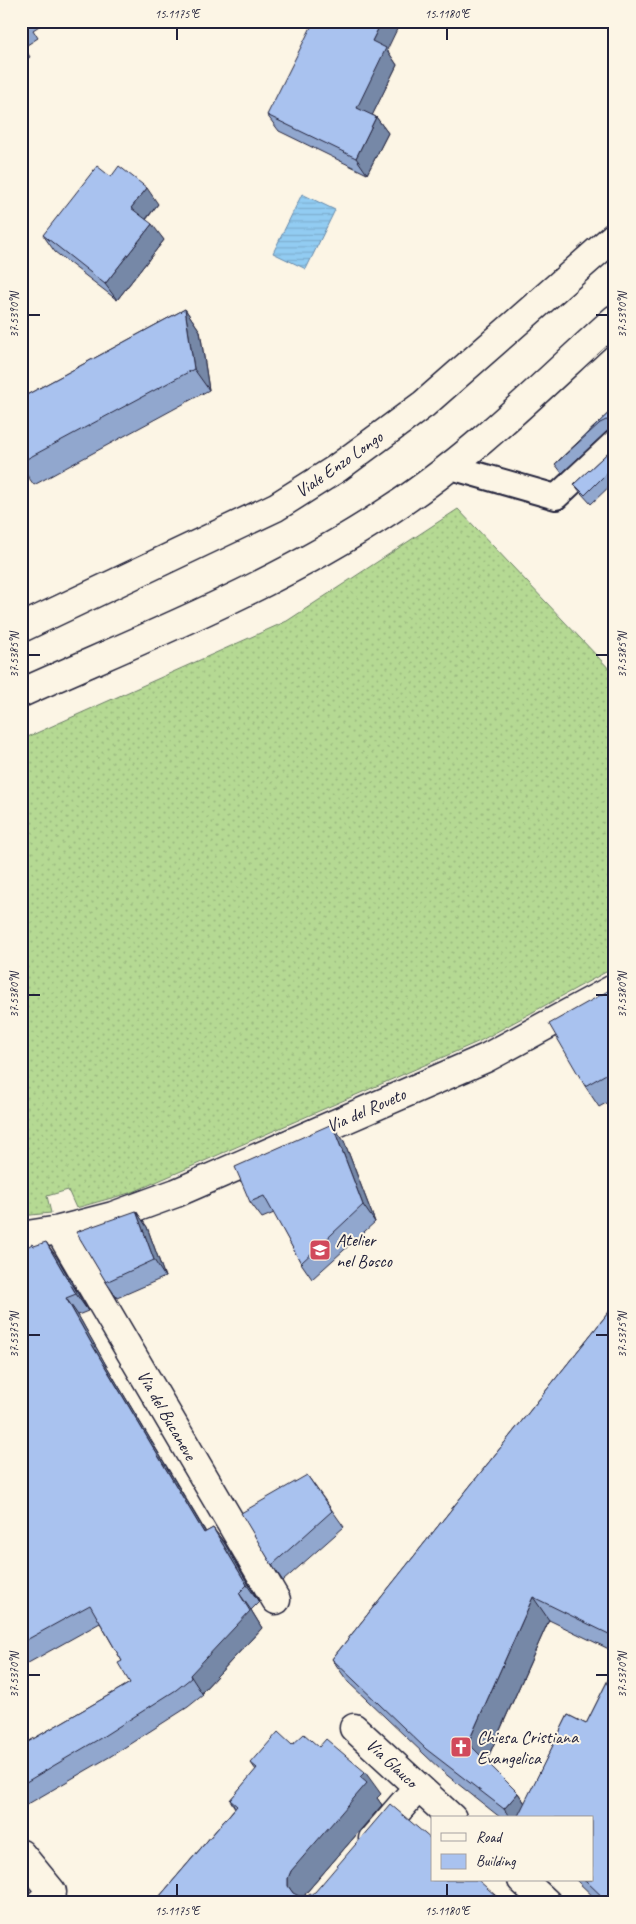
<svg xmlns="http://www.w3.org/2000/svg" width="636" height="1924" viewBox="0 0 636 1924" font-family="Caveat,sans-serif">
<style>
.grass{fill:url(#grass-dots);stroke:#6c7e67}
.water{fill:url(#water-rules);stroke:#6588a9}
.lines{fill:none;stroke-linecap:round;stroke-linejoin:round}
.lane-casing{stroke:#22223b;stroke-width:28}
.street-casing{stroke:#22223b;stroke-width:31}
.secondary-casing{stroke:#22223b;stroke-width:31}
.lane{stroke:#fcf5e5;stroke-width:24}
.street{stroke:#fcf5e5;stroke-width:28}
.secondary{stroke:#fcf5e5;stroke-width:28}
.wall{fill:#91a7ce;stroke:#22223b}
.shaded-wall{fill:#7688a7;stroke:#22223b}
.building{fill:#a9c2ef;stroke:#22223b}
.ticks{fill:none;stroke:#22223b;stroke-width:2}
.labels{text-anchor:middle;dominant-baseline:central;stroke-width:4;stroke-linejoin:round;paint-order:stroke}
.street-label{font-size:18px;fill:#22223b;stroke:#fcf5e5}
.poi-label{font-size:18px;fill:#22223b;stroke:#fcf5e5;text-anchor:start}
.neatline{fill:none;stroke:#22223b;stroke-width:2}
.ticks-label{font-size:12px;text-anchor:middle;fill:#22223b}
</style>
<defs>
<pattern id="grass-dots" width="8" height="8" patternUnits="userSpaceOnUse" patternTransform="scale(1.25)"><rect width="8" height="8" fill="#b5d993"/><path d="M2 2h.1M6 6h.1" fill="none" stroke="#9bba80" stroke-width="1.8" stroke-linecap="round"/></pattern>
<pattern id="water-rules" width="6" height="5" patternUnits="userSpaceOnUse" patternTransform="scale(1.25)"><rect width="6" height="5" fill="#92ccf2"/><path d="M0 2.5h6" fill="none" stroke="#7eafd0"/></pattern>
</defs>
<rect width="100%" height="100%" fill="#fcf5e5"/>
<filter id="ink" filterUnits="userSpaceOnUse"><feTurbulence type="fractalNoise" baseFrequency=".02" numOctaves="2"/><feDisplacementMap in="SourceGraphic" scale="10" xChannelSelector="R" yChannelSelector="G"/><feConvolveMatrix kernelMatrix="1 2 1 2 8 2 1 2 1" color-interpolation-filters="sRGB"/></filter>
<g filter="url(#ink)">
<path class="grass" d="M458,509L615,675V967L480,1041L133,1192L76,1208L68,1190L47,1196L51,1213L21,1216V740L287,621Z"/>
<path class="water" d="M302,194L335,210L306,269L273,253Z"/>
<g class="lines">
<g class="lane-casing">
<path id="lane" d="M451,467L556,497L615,442"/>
</g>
<g class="street-casing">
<path id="street" d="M59,1230L276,1600
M21,1236L59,1230L113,1216L176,1193L486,1058L615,988
M354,1728L452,1818
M373,1839L418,1787
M21,1854L52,1892L40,1903
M522,1880L547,1903"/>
</g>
<g class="secondary-casing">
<path id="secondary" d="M21,628L276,507L336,469L424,404L615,236
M21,693C146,637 276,586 390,510C473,456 542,385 615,319"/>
</g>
<use href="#lane" class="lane"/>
<use href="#street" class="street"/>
<use href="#secondary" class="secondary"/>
</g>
<path class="wall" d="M21,21H47L33,30L38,38L24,47L30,57L21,63Z
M387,50L397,65L372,115L376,117L388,133L367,174L279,131L267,115Z
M111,177L158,204L146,220L164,240L117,300L55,252L43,235Z
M185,309L200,331L209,390L34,485L21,467V398Z
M615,407V429H612L606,432L562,473L555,464Z
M615,446V483L614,482L591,504L581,493L574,484Z
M615,987V1098L599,1107L585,1086Z
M344,1141L375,1222L312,1279L301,1263L274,1213L262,1218L250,1202Z
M136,1211L147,1227L165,1277L117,1298L106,1282Z
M34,1246L58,1259L88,1311L78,1315L106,1365L206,1532L213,1528L225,1544L259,1602L251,1610L262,1628L202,1692L203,1695L188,1707L111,1756L21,1808V1746L130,1683L122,1661L100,1623L21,1667V1251Z
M612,1308L615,1309V1652L549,1620L486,1762L518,1793L525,1803L568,1715L586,1724L615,1666V1903H600L576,1880H592V1818H501L443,1772L348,1682L332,1659Z
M307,1475L344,1527L283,1581L272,1565Z
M292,1745L319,1747L381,1794L377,1798L382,1805L306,1893L304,1896L504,1903H154L235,1808L230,1800L256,1770L251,1763Z"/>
<path class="shaded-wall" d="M382,21H401L387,50L397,65L368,124L357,108L372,41Z
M376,117L388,133L367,174L356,158Z
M147,188L158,204L142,224L131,208Z
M152,224L164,240L117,300L105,284Z
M185,309L200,331L209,390L194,369Z
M332,1124L344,1141L375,1222L363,1205Z
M136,1211L147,1227L165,1277L154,1260Z
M46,1242L58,1259L88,1311L76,1294Z
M66,1298L78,1315L106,1365L216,1550L204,1533L94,1348Z
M213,1528L225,1544L259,1602L247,1585Z
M239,1593L251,1610L262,1628L202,1692L203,1695L190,1675Z
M533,1597L549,1620L484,1766L468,1743Z
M365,1772L381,1794L377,1798L382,1805L306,1893L303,1900L300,1903L288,1886V1878L291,1871L360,1777Z
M518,1793L534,1817L533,1818H510L504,1809Z
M255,1897L260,1903H250Z"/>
<path class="building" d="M21,21H26V22L21,25Z
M314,21H330L333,23L334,21H382L372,41L386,48L357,108L376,117L356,158L267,115Z
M97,166L111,177L119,166L147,188L131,208L152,224L105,284L43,235Z
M185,309L194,369L21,462V398Z
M615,407V422L606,420L600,423L555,464Z
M615,446V481L607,473L585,495L574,484Z
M615,987V1069L585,1086L549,1024Z
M332,1124L363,1205L301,1263L264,1196L250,1202L235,1167Z
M136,1211L154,1260L106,1282L76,1232Z
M46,1242L76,1294L66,1298L94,1348L204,1533L213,1528L247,1585L239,1593L250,1611L190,1675L191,1678L176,1690L99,1739L21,1785V1746L130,1683L118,1663L122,1661L90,1605L21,1643V1251L32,1244L34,1246Z
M612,1308L615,1309V1637L533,1597L468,1743L518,1793L504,1809L426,1749L332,1659Z
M307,1475L332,1511L272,1565L241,1513Z
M615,1666V1903H609L585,1880H592V1818H517L568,1715L586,1724Z
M278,1732L292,1745L304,1734L319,1747L326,1739L365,1772L360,1777L367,1783L291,1871L288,1878V1886L293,1893L299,1896H307L315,1892L390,1804L432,1840V1880H478L504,1903H262L255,1897L250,1903H154L237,1806L230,1800L257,1768L251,1763Z"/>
</g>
<path class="ticks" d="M177,28V40M447,28V40M28,315H40M596,315H608M28,655H40M596,655H608M28,995H40M596,995H608M28,1335H40M596,1335H608M28,1675H40M596,1675H608M177,1884V1896M447,1884V1896"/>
<defs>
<g id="school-square" transform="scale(1.125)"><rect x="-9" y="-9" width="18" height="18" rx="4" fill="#d1495b" stroke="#fcf5e5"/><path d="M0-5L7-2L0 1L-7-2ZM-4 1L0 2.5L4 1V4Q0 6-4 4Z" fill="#fff"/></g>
<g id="church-square" transform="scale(1.125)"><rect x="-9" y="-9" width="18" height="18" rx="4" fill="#d1495b" stroke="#fcf5e5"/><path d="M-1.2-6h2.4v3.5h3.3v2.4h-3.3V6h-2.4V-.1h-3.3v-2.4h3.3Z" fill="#fff"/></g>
</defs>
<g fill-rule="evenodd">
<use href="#school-square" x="320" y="1250"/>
<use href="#church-square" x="461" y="1747"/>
</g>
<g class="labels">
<g class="street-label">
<text transform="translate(339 464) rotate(-35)">Viale Enzo Longo</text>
<text transform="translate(366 1110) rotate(-24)">Via del Roveto</text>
<text transform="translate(167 1415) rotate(60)">Via del Bucaneve</text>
<text transform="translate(392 1763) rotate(43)">Via Glauco</text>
</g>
<g class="poi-label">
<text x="336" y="1240">Atelier<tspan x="336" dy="21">nel Bosco</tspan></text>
<text x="477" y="1737">Chiesa Cristiana<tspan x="477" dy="21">Evangelica</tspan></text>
</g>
</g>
<rect width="636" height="1924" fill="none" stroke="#fcf5e5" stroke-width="55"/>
<rect x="431" y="1816" width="162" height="65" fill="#fcf5e5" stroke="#a5a1a1"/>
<rect x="441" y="1833" width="25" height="8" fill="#fcf5e5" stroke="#a5a1a1"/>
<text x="476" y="1842" font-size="15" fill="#22223b">Road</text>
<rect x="441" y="1854" width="25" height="15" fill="#a9c2ef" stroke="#a5a1a1"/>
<text x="476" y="1866" font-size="15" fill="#22223b">Building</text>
<rect x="28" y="28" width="580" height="1868" class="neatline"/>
<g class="ticks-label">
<text x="177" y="18">15.1175°E</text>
<text x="447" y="18">15.1180°E</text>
<text transform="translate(14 315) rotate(-90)" y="4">37.5390°N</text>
<text transform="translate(622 315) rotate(-90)" y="4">37.5390°N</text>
<text transform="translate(14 655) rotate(-90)" y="4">37.5385°N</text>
<text transform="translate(622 655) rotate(-90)" y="4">37.5385°N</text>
<text transform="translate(14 995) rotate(-90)" y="4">37.5380°N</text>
<text transform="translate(622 995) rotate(-90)" y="4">37.5380°N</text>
<text transform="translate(14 1335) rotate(-90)" y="4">37.5375°N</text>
<text transform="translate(622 1335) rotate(-90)" y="4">37.5375°N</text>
<text transform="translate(14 1675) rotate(-90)" y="4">37.5370°N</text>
<text transform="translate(622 1675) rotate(-90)" y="4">37.5370°N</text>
<text x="177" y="1915">15.1175°E</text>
<text x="447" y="1915">15.1180°E</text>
</g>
</svg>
